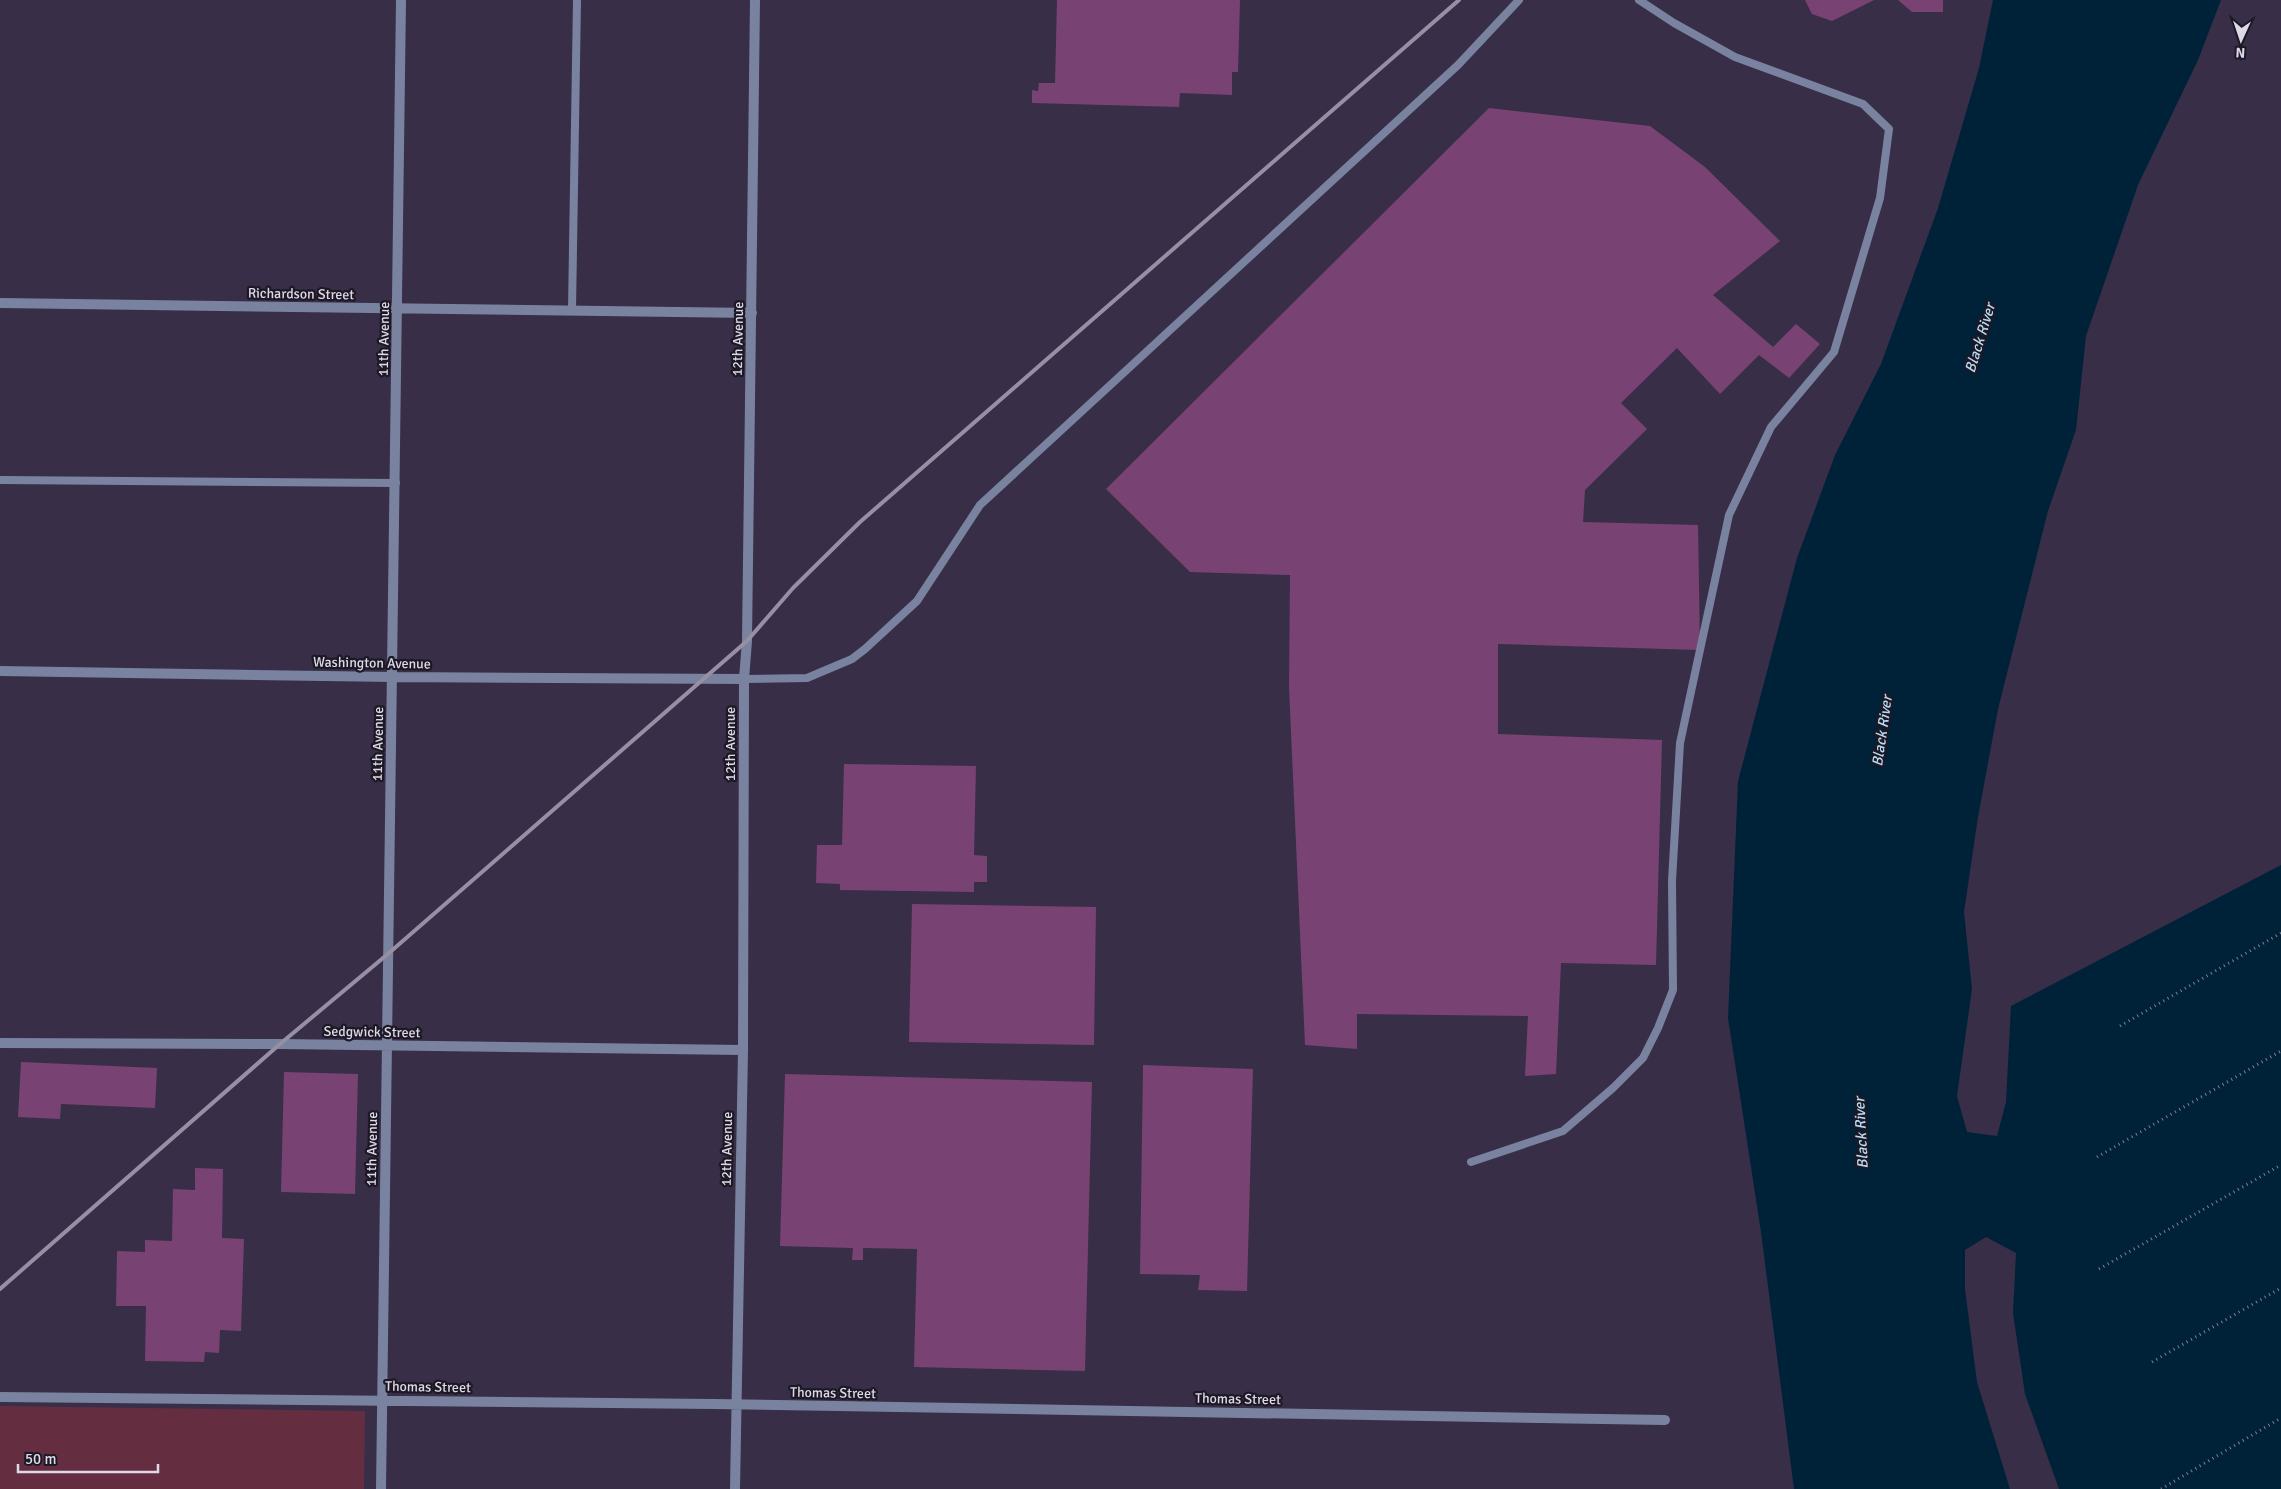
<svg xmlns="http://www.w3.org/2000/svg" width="2281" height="1489" viewBox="0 0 2281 1489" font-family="Signika,sans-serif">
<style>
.green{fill:#652e40}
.water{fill:#002238}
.building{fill:#784372}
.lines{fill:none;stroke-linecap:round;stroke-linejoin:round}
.path{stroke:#847d92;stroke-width:3;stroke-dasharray:1 4;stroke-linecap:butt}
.service{stroke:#79839f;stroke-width:8}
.minor{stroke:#79839f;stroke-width:10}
.rail{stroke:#978fa4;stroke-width:4}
.labels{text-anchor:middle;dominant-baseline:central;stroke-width:4.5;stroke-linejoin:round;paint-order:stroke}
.street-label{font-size:14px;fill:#ded9e9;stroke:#1d1924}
.water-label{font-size:15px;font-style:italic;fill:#b8dbf5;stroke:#1d1924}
</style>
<rect width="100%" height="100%" fill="#382e48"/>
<path class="green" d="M0,1406L365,1411L364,1489H0Z"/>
<path class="water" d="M1993,0H2221L2198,60L2138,185L2086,336L2076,430L2048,511L1998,709L1978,817L1964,912L1972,989L1957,1096L1967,1132L1997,1136L2006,1102L2011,1006L2281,865V1489H2059L2025,1394L2013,1313L2016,1253L1986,1237L1965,1250V1289L1977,1382L2010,1489H1794L1761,1232L1728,1018L1738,781L1797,558L1835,455L1881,364L1938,208L1979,68Z"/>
<path class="building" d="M1057,0H1240L1238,72H1232V95L1180,93L1179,107L1032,103V90L1038,91L1039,83H1055Z
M1805,0H1874L1832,21L1812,14Z
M1898,0H1943V12H1912Z
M1489,108L1650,126L1705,167L1780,241L1713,295L1773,347L1796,324L1820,344L1789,378L1759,355L1720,394L1677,348L1621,403L1647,429L1585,490L1583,522L1698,525L1700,650L1498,644V734L1662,740L1656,965L1561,963L1556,1074L1525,1076L1528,1016L1357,1014V1049L1305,1045L1289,687L1290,575L1190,572L1106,489Z
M844,764L976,766L974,855L987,856V882H974V892L840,890V884L816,883L817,845H842Z
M912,904L1096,907L1094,1045L909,1042Z
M21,1062L157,1068L155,1108L61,1104L60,1119L18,1117Z
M1143,1065L1253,1069L1247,1291L1198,1290L1200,1275L1140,1274Z
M284,1072L358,1074L355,1194L281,1192Z
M785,1074L1092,1082L1085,1371L914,1367L917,1249L863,1248V1260H852L853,1248L780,1246Z
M195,1168L223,1169L222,1238L244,1239L241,1331L220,1330L219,1353L205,1352L204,1362L145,1361L146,1306H116L117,1251L145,1252V1240L172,1241L173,1189L195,1190Z"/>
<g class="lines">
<path class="path" d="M2120,1026L2281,933
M2097,1157L2281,1051
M2099,1269L2281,1165
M2152,1362L2281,1288
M2161,1489L2281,1418"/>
<path class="service" d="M572,310L577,0
M0,480L396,483
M744,679L807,678L852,659L865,649L917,601L980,505L1458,65L1519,0
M1471,1162L1563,1131L1613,1088L1643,1058L1658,1028L1673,990L1672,881L1680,743L1729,515L1771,427L1834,352L1880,198L1889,129L1863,104L1735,57L1674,23L1639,0"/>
<path class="minor" d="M0,303L752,313
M0,671L393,677L744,679
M0,1043L280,1044L743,1050
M0,1397L714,1404L1665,1420
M381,1489L401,0
M735,1489L743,1050L744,679L747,641L755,0"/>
<path class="rail" d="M0,1289L280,1044L389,953L747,641L793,588L860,522L1459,0"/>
</g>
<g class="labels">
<g class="street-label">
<text transform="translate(301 294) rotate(1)">Richardson Street</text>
<text transform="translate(384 339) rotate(-89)">11th Avenue</text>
<text transform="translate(738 339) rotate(-89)">12th Avenue</text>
<text transform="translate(372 663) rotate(1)">Washington Avenue</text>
<text transform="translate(378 744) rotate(-89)">11th Avenue</text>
<text transform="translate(730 744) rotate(-90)">12th Avenue</text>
<text transform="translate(372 1032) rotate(1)">Sedgwick Street</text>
<text transform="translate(372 1149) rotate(-89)">11th Avenue</text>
<text transform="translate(727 1149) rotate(-89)">12th Avenue</text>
<text transform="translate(428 1387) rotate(1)">Thomas Street</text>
<text transform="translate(833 1393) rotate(1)">Thomas Street</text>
<text transform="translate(1238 1399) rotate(1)">Thomas Street</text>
</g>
<g class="water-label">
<text transform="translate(1980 338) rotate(-73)">Black River</text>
<text transform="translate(1882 731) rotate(-82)">Black River</text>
<text transform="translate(1861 1133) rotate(-93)">Black River</text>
</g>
</g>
<g transform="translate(2241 40) rotate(183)" stroke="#1d1924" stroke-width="4" paint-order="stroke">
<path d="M0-4L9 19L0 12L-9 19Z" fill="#ded9e9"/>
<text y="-8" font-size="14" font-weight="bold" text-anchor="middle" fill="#ded9e9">N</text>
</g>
<path d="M18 1464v8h140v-8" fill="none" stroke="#ded9e9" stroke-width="2.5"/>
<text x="25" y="1464" font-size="15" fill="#ded9e9" stroke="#1d1924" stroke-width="4" paint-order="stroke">50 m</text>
</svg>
